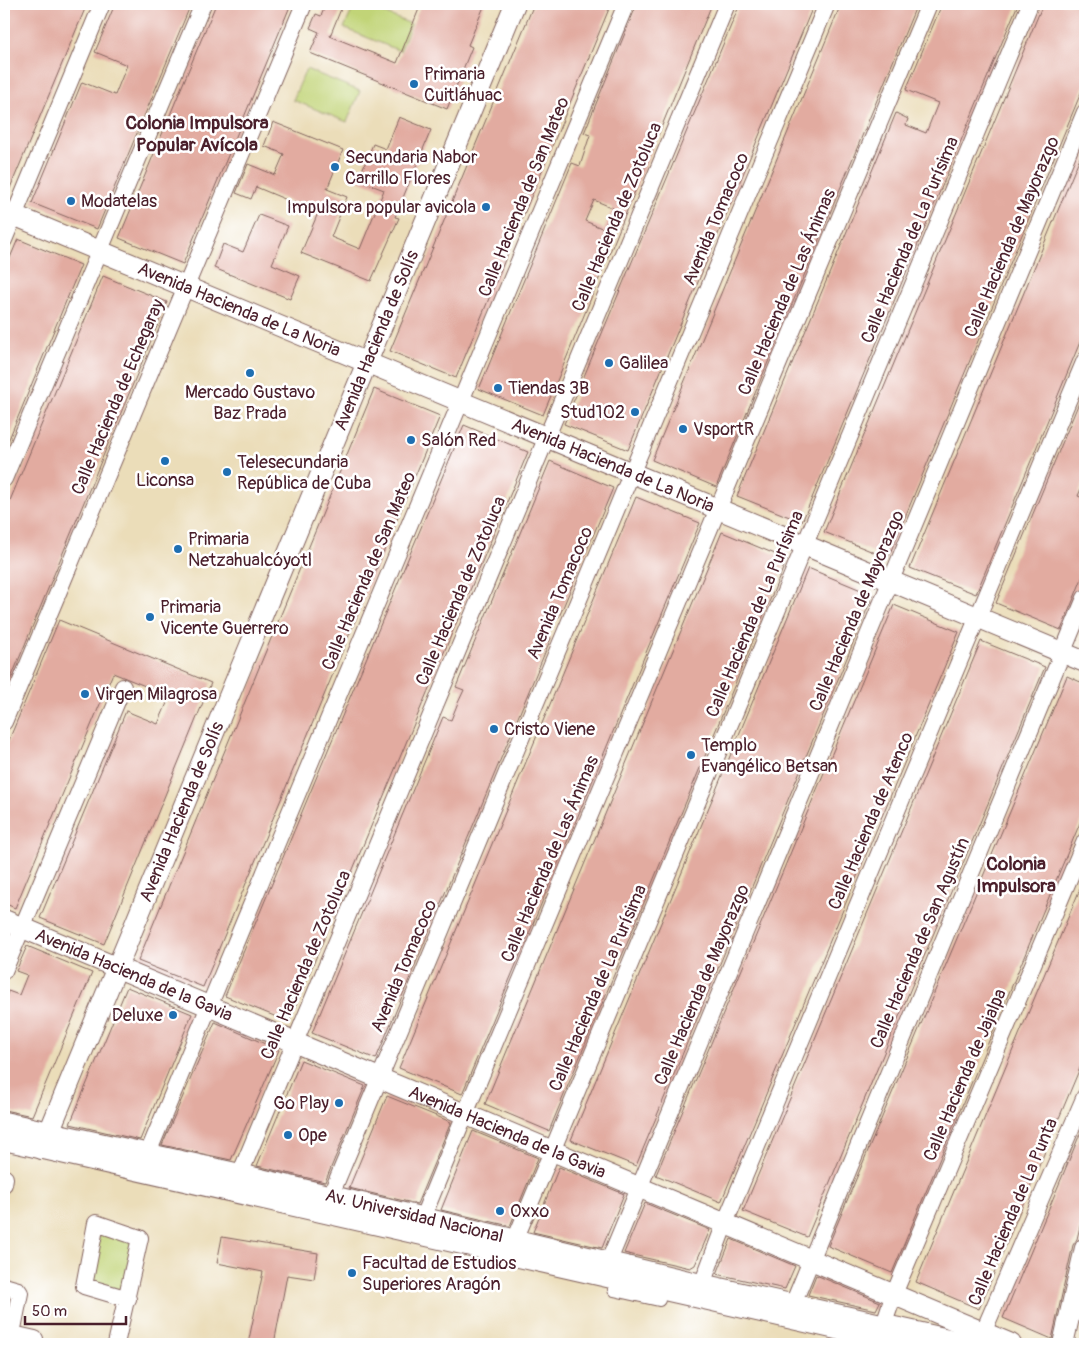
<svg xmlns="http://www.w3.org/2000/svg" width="1089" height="1348" viewBox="0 0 1089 1348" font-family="Pangolin,sans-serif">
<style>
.green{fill:#c1d477;stroke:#867a51}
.building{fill:#e2aba0;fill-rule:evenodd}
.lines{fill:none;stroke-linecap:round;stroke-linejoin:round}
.pedestrian-casing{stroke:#82625d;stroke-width:14}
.minor-casing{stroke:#82625d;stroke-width:18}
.tertiary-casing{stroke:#82625d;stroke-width:22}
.pedestrian{stroke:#fff;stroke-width:12}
.minor{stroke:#fff;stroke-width:16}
.tertiary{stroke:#fff;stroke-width:20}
.poi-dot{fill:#1f6fb2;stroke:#fff;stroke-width:2}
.labels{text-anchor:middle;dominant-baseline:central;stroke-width:5;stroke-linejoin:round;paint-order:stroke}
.poi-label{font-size:18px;fill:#4a1f2b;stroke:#fff;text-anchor:start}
.street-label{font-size:18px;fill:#4a1f2b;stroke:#fff}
.neighbourhood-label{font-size:19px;font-weight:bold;fill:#4a1f2b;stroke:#fff}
</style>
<rect width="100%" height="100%" fill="#fff"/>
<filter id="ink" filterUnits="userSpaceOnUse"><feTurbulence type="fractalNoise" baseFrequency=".02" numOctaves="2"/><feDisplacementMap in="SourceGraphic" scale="10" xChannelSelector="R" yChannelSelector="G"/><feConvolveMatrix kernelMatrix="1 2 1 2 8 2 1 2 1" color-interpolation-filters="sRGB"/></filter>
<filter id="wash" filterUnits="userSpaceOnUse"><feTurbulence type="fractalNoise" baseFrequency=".0096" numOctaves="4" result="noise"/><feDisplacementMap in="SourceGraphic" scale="20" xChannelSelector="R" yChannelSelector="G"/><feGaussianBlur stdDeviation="1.12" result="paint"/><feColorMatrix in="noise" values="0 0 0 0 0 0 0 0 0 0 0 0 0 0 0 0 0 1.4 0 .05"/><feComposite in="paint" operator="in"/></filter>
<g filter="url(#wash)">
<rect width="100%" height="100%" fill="#ebddb9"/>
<path class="green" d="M355,4H362L411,24L400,51L344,28Z
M306,69L360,91L347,122L293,100Z
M100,1231L133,1241L123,1291L91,1281Z"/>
<g id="blocks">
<path class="building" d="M11,4H87L5,200L4,22Z
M115,4H191L97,229L32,203L82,82L115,95L127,65L95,52Z
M216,4H291L183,264L119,238Z
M326,4H343L330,36L397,63L421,4H485L468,45L472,47L447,109L310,53L319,32L310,28L316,14L321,16Z
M534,4H611L456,378L390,351Z
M637,4H712L543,415L479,389L572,163L580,166L590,135L584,133ZM594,200L613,208L604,229L585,221Z
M740,4H814L628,450L564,424Z
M841,4H917L716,487L652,460Z
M942,4H1018L802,522L737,496L896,113L908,119L906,125L926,133L938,103L906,90Z
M1043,4H1085V83L888,558L824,532Z
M399,117L431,130L395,217L399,218L371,281L301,253L318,213L256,187L251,199L236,193L248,164L275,175L284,154L264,146L273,122L343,150L327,189L347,197L331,237L360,249L384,190L358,180L373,144L386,149Z
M1085,145V330L976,594L910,568Z
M259,215L288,226L272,264L300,276L290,299L214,268L223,244L243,252Z
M18,239L81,265L4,451V272Z
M103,276L167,302L4,695V515Z
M1085,388V479L1078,496L1085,499V571L1061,630L996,603Z
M374,389L440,416L203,987L138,961Z
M464,425L528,452L289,1022L225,996Z
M550,461L613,488L559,617L556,616L547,636L551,638L376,1059L312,1033L443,717L451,720L457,705L464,690L456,687Z
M636,497L700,523L462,1094L399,1068Z
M722,532L787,559L549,1131L485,1104Z
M808,568L873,595L636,1166L571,1140Z
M894,605L959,632L721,1202L656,1175Z
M59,620L211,683L104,944L40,918L126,711L158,724L170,696L113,673L15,908L4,903V752Z
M981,641L1045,667L807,1237L743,1211Z
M1067,676L1085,684V811L892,1273L828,1246Z
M1085,877V1056L979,1309L916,1282Z
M27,946L92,973L32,1116L4,1110V1093L9,1079L4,1077V1002L8,991L19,995L27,975L16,971Z
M127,987L192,1014L140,1140L70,1124Z
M215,1022L279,1050L231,1160L162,1145Z
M301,1060L365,1086L325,1182L257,1166Z
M387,1096L451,1122L417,1204L349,1188Z
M1085,1122V1206L1077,1239L1073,1245L1052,1339L1003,1318Z
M473,1131L538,1158L510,1226L441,1210Z
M559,1167L624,1194L602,1248L533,1232Z
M645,1203L710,1230L695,1265L690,1268L624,1253Z
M222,1237L318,1253L314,1279L287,1275L274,1344H248L263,1272L217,1263Z
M731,1239L795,1266L785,1289L717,1274Z
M816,1275L880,1302L876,1310L808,1295Z"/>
</g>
</g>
<g filter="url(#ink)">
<use href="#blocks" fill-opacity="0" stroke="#82625d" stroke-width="1"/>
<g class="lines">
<g class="pedestrian-casing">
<path id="pedestrian" d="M614,1290L659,1300"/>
</g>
<g class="minor-casing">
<path id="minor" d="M4,240L102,4
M4,479L203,4
M4,722L304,4
M4,971L123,687
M148,1153L626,4
M234,1182L240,1174L295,1042L727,4
M4,1184L5,1178
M330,1197L827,4
M418,1229L465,1114L929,4
M515,1240L1030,4
M608,1263L1085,112
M4,1286L18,1290L20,1293L12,1334
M698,1295L725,1223L1085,360
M793,1304L1085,598
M883,1326L894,1294L1085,841
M4,1332L35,1339
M979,1342L1085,1096
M116,1344L140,1238L96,1223L84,1286L128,1299"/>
</g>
<g class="tertiary-casing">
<g id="tertiary">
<path id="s1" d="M4,211L1085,662"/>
<path id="s2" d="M4,920L1011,1344"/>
<path id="s3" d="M4,1122L240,1174L701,1284L971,1344"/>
<path d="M4,1140L902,1344"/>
<path id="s4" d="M42,1149L515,4"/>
<path d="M1063,1344L1085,1248"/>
</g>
</g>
<use href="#pedestrian" class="pedestrian"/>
<use href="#minor" class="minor"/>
<use href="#tertiary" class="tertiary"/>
</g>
</g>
<g class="poi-dot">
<circle cx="414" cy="84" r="5"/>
<circle cx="335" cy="167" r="5"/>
<circle cx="71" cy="201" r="5"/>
<circle cx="486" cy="207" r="5"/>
<circle cx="609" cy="363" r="5"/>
<circle cx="250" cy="373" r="5"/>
<circle cx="498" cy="388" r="5"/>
<circle cx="635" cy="412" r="5"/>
<circle cx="683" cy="429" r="5"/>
<circle cx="411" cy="440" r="5"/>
<circle cx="165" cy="461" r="5"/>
<circle cx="227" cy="472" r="5"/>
<circle cx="178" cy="549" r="5"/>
<circle cx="150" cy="617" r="5"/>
<circle cx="85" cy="694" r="5"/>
<circle cx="494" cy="729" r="5"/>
<circle cx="691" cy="755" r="5"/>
<circle cx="173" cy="1015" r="5"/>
<circle cx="339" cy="1103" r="5"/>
<circle cx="288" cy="1135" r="5"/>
<circle cx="500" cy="1211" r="5"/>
<circle cx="352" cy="1273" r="5"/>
</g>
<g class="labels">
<g class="poi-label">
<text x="424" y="74">Primaria<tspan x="424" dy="21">Cuitláhuac</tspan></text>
<text x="345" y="157">Secundaria Nabor<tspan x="345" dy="21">Carrillo Flores</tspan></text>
<text x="81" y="201">Modatelas</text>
<text x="476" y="207" text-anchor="end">Impulsora popular avicola</text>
<text x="619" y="363">Galilea</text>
<text x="508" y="388">Tiendas 3B</text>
<text x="250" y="392" text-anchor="middle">Mercado Gustavo<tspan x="250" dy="21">Baz Prada</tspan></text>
<text x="625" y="412" text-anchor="end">Stud102</text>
<text x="693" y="429">VsportR</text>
<text x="421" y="440">Salón Red</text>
<text x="237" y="462">Telesecundaria<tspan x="237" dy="21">República de Cuba</tspan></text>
<text x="165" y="480" text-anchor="middle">Liconsa</text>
<text x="188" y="539">Primaria<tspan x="188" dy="21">Netzahualcóyotl</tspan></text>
<text x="160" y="607">Primaria<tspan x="160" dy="21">Vicente Guerrero</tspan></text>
<text x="95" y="694">Virgen Milagrosa</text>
<text x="504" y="729">Cristo Viene</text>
<text x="701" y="745">Templo<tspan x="701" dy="21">Evangélico Betsan</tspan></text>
<text x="163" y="1015" text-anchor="end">Deluxe</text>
<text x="329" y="1103" text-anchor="end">Go Play</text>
<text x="298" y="1135">Ope</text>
<text x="510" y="1211">Oxxo</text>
<text x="362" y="1263">Facultad de Estudios<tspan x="362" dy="21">Superiores Aragón</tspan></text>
</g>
<g class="street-label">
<text transform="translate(524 197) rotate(-68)">Calle Hacienda de San Mateo</text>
<text transform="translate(617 217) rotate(-67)">Calle Hacienda de Zotoluca</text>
<text transform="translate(716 219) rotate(-67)">Avenida Tomacoco</text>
<text transform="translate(1012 237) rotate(-67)">Calle Hacienda de Mayorazgo</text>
<text transform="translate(910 240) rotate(-67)">Calle Hacienda de La Purísima</text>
<text transform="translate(787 292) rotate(-67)">Calle Hacienda de Las Ánimas</text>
<text stroke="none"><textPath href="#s1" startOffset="255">Avenida Hacienda de La Noria</textPath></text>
<text stroke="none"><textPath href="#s4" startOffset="875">Avenida Hacienda de Solís</textPath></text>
<text transform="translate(118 397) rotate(-67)">Calle Hacienda de Echegaray</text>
<text stroke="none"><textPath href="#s1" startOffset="660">Avenida Hacienda de La Noria</textPath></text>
<text transform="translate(369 571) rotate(-67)">Calle Hacienda de San Mateo</text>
<text transform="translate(461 591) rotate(-67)">Calle Hacienda de Zotoluca</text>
<text transform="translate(560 593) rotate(-67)">Avenida Tomacoco</text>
<text transform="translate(857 611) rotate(-67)">Calle Hacienda de Mayorazgo</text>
<text transform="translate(755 614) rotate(-67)">Calle Hacienda de La Purísima</text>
<text stroke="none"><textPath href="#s4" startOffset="365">Avenida Hacienda de Solís</textPath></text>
<text transform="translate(871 821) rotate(-67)">Calle Hacienda de Atenco</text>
<text transform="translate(550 859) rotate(-67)">Calle Hacienda de Las Ánimas</text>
<text transform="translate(920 943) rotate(-67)">Calle Hacienda de San Agustín</text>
<text transform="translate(306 965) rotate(-67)">Calle Hacienda de Zotoluca</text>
<text transform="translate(404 966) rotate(-67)">Avenida Tomacoco</text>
<text stroke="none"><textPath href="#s2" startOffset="141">Avenida Hacienda de la Gavia</textPath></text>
<text transform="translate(702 985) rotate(-67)">Calle Hacienda de Mayorazgo</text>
<text transform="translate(598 988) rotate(-67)">Calle Hacienda de La Purísima</text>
<text transform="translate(965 1075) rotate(-67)">Calle Hacienda de Jajalpa</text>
<text stroke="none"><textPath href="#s2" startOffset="546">Avenida Hacienda de la Gavia</textPath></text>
<text transform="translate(1013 1212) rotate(-67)">Calle Hacienda de La Punta</text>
<text stroke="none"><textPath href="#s3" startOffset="421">Av. Universidad Nacional</textPath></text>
</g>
<g class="neighbourhood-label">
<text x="197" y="123">Colonia Impulsora<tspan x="197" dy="22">Popular Avícola</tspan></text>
<text x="1016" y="864">Colonia<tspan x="1016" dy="22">Impulsora</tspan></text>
</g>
</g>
<rect width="1089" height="1348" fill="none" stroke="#fff" stroke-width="20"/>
<path d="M25 1316v8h101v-8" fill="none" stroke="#4a1f2b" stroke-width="2.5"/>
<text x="32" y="1316" font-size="15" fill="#4a1f2b" stroke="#ffffff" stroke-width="4" paint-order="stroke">50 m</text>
</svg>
